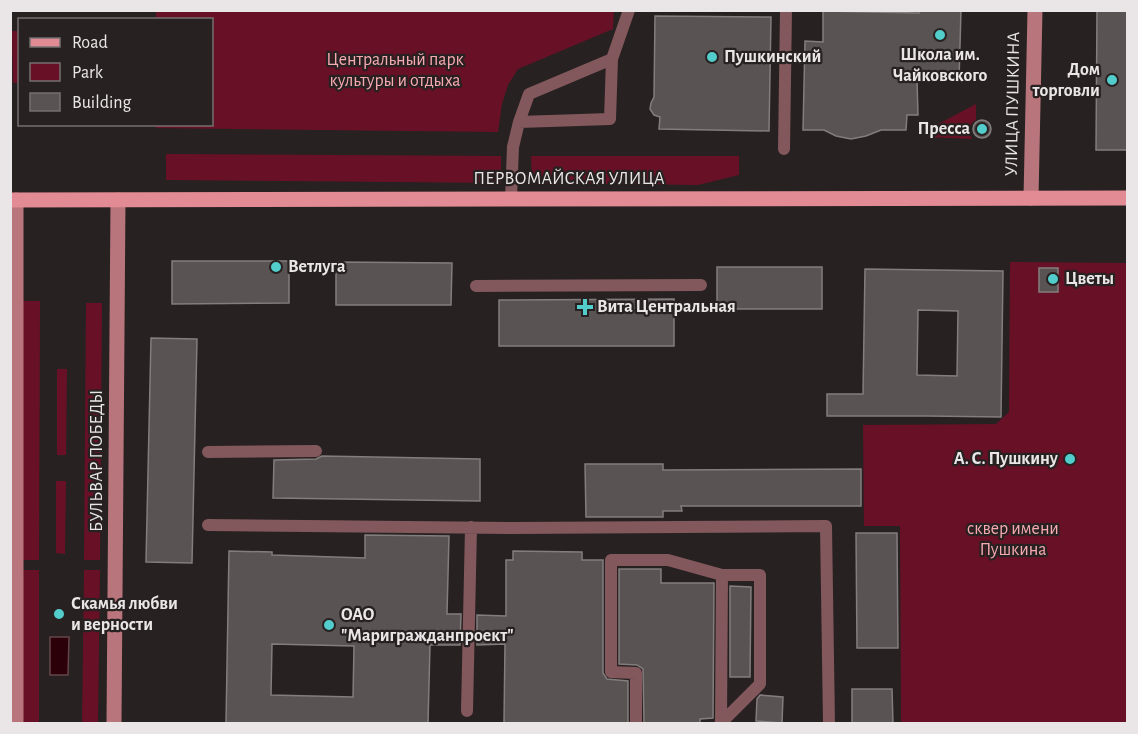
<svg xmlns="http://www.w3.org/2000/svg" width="1138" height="734" viewBox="0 0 1138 734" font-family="'Alegreya Sans',sans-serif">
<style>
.green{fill:#681126}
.water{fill:#2b0008;stroke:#64454b;stroke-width:1.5}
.building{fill:#5a5353;stroke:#847d7d;stroke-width:1.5;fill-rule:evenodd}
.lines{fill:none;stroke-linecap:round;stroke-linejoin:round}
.lane{stroke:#82585c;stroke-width:12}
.secondary{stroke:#b8757c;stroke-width:15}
.primary{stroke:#e28b94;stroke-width:15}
.poi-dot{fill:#53cdcb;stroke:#272121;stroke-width:2}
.labels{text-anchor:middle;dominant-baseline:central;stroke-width:4.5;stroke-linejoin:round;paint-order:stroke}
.poi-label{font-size:18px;font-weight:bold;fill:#eae6e7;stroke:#272121;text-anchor:start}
.park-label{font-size:18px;fill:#f8aab1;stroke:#272121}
.street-label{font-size:18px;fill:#eae6e7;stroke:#272121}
</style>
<rect width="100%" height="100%" fill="#272121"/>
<path class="green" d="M156,11V10L614,11L613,29L518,69L508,85L502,104L498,132L156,128V125L212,124V20L156,19Z
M12,31H19V83H13Z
M976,104V120C968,125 968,130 972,139L928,137L929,129Z
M166,154L501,156V183L166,180Z
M531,156H739V175L698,185L540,183L532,179Z
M1010,262L1127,263V723H901L900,526H864L863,425L996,424L1009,412Z
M23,301H40L39,560H22Z
M86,303H102L100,560H84Z
M57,369H67L66,455H57Z
M56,481H66L65,554L56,553Z
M22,570H39V723L22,724Z
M84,570H100L98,723H82Z"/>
<path class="water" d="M50,637H69L68,675H50Z"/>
<path class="building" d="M920,10H961L959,80L917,79L918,115H907L906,130H881L866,136L851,139L836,136L824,130H803L805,41L823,42V11L919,13Z
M1097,10H1128V150H1096Z
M655,16L771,17L769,131L659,129L660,117L654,115L650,109L651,103L654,97Z
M973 129a9 9 0 1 1 18 0a9 9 0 1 1-18 0Z
M172,261H289V303L172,304Z
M336,262L452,263L451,305H336Z
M717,267H822V309H717Z
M1039,268H1058V292H1039Z
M865,269L1003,271L1001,417L927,416H827V394H863ZM918,310L958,311L957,376L917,375Z
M674,299V346H499V300Z
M151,338L197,339L192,563L146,562Z
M322,456L480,459V501L273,498L274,460L316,459Z
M585,464H663V470L861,469V506H681L682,511H663V517H586Z
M856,533H897L898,648H857Z
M365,535L449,536L447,614H461L460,645H430L428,723H226L229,551L272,552V555L365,558ZM272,644L354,646L353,697L271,695Z
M513,551L582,552V560H603V673L607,679L628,681V723H504L505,644L477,645V615L506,616V560H513Z
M619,569H661V583H714L713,718L700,719V723H644L643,669L637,665L619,664Z
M730,586L751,587L750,677H730Z
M852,689H892L893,723H852Z
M760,695L783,697L782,723L756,721L757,699Z"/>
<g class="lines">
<path class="lane" d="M519,122L610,119L612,59
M784,149L786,10
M511,199L513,147L519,122L529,94L612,59L629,10
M476,286L701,285
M208,452L316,451
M208,525L512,528L826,526L829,724
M467,711L471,527
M721,722L722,575
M636,724V673L611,672V560H668L722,575H760V684L720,724"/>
<path class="secondary" d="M1031,198L1035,10
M16,724V200
M114,724L118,200"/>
<path class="primary" d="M10,200L1128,198"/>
</g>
<g class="poi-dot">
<circle cx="940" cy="35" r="6"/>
<circle cx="712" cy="57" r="6"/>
<circle cx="1112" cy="80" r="6"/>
<circle cx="982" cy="129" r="6"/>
<circle cx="276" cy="267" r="6"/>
<circle cx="1053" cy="279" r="6"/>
<path d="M582 298h6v6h6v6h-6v6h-6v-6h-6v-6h6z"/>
<circle cx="1070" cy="459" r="6"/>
<circle cx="59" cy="614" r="6"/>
<circle cx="329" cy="625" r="6"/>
</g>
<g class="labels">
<g class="poi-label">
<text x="940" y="55" text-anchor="middle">Школа им.<tspan x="940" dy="21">Чайковского</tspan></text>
<text x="724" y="57">Пушкинский</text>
<text x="1100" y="70" text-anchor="end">Дом<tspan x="1100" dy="21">торговли</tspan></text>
<text x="970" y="129" text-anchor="end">Пресса</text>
<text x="288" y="267">Ветлуга</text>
<text x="1065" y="279">Цветы</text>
<text x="597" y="307">Вита Центральная</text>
<text x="1058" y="459" text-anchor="end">А. С. Пушкину</text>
<text x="71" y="604">Скамья любви<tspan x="71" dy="21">и верности</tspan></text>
<text x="341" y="615">OAO<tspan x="341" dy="21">"Маригражданпроект"</tspan></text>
</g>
<g class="park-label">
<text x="395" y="60">Центральный парк<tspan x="395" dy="21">культуры и отдыха</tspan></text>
<text x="1013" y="529">сквер имени<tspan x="1013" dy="21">Пушкина</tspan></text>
</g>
<g class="street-label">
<text transform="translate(1013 104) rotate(-89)">УЛИЦА ПУШКИНА</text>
<text x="569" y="179">ПЕРВОМАЙСКАЯ УЛИЦА</text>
<text transform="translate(97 461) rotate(-90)">БУЛЬВАР ПОБЕДЫ</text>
</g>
</g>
<rect width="1138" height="734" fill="none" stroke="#eae6e7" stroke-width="24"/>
<rect x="18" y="18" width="195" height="108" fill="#272121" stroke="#757070" stroke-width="1.5"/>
<rect x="30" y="38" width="30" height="9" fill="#e28b94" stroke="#757070" stroke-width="1.5"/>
<text x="72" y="48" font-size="18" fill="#eae6e7">Road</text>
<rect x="30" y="63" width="30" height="18" fill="#681126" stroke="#757070" stroke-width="1.5"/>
<text x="72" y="78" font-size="18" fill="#eae6e7">Park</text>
<rect x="30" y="93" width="30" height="18" fill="#5a5353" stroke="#757070" stroke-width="1.5"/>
<text x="72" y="108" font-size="18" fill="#eae6e7">Building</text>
</svg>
